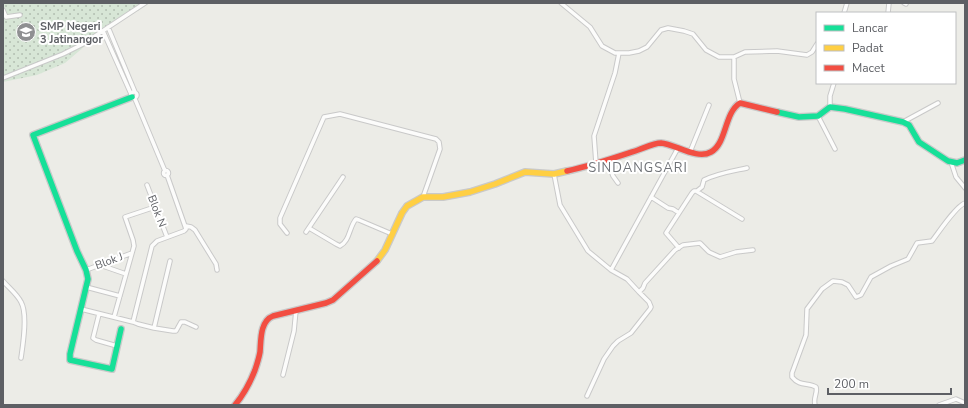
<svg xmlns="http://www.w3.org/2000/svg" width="968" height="408" viewBox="0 0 968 408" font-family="'Nunito Sans',sans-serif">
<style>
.grass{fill:url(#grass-dots)}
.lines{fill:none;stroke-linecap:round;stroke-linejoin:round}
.street-casing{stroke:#c9c9c9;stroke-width:5.5}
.fast-casing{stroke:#c9c9c9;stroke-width:8}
.slow-casing{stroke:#c9c9c9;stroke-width:8}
.jam-casing{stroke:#c9c9c9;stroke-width:8}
.street{stroke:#fcfcfb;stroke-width:3.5}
.fast{stroke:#16e098;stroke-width:5.5}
.slow{stroke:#ffcf43;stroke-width:5.5}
.jam{stroke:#f24e42;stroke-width:5.5}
.labels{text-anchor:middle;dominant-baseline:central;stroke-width:4;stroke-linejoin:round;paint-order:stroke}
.poi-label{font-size:11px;font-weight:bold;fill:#5d5f64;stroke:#fff;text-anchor:start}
.street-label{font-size:11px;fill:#5d5f64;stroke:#fff}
.quarter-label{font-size:13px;letter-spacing:1px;fill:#6e7176;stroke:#fff}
</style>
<defs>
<pattern id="grass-dots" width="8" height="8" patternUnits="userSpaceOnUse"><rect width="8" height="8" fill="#d7e6d6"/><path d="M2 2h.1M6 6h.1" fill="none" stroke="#b2beb1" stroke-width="1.8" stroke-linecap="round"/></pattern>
</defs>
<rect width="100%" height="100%" fill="#ecece7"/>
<path class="grass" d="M3,3H150L109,29L85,46L65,63L37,75L3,82Z"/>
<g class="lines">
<g class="street-casing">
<path id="street" d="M561,3L590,27L602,46L615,53H629L639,51L647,47L661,30L668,28L684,31L693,34L706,50L719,57H734L745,52L777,51L807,55L812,52L817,44
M904,3L906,4
M3,10L6,17L20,15
M844,13L847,3
M888,13L889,3
M108,27L135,92
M103,31L131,94
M734,57V79L740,103
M3,78L63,54L83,44L145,3
M131 95a3 3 0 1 1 6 0a3 3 0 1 1-6 0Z
M135,99L165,171
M830,107V96L834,83
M818,116L835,149
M903,122L938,103
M690,152L709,105
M607,160L613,176L618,183
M951,162L956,177L965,188
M596,163L594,136L615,73L619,53
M163.5 173a2.5 2.5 0 1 1 5 0a2.5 2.5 0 1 1-5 0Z
M554,174L560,205L588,251L611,270L678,148
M147,185L167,237
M697,191L702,187L704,180C718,173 733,171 747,168
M651,197L668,208L673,209L679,213L692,193L694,191H696L742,219
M186,226L191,227L195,230L216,264L217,270
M309,228L336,244L340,246C350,241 349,227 356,219L359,220L392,234
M306,232L343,177
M287,233L280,224V218L324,117L340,114L436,139L439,142L440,149L423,197
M679,248L666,233L679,213
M100,265L126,274
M86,270L132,253
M611,270L627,279L639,292L643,288L645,283L675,250L683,245L700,243L709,252L720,257L736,252L753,250
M3,281C9,288 17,294 21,302C28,314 23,344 21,358
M86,287L120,296
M81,309L133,322L152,246L157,241L184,231L186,229L167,175
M99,314L93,338L96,340L117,346
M114,317L134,246L133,240L125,217L155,207
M133,322L138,324L154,328L170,261
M154,328L173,331H176L181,322H185L196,327
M283,375L294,331L296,310
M587,396L604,359L613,346L618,341L631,333L650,309L651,307L649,302L639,292
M815,405C813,397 818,393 816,387C808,382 800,387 792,377V373L806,335L807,309L822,289L833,281L842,282L848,285L856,297L861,295L871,277L891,266L908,259L917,243L932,241C939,232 956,206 965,203
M939,405L956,399L965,403"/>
</g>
<g class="fast-casing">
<path id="fast" d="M777,112L799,117L818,116L830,107L845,109L903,122L909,125L919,142L948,161L957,163L965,160
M121,329L112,369L70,360V354L88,279L86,270L77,251L33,135L132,97"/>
</g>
<g class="slow-casing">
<path id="slow" d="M377,261L385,250L402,213L407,206L423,197H443L470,192L495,184L525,172L554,174L567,171"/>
</g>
<g class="jam-casing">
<path id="jam" d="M567,171C591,166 614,158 638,150C644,148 654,143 661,143C675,144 697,160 711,152C727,143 724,113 740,103L777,112
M235,405C244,394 250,383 255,370C257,364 259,358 260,352C261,340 260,321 273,316L326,303L333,300L377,261"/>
</g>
<use href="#street" class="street"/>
<use href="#fast" class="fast"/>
<use href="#slow" class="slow"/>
<use href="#jam" class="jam"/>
</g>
<defs>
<g id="school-disc" transform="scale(1)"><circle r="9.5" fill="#8f9092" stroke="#fff"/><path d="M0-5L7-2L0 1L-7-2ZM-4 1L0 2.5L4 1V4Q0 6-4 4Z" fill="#fff"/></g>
</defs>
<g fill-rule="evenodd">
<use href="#school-disc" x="26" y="32"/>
</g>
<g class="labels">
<g class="poi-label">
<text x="40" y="26">SMP Negeri<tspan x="40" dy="13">3 Jatinangor</tspan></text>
</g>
<g class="street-label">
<text transform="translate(157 211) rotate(69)">Blok N</text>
<text transform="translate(109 261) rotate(-20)">Blok J</text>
</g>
<g class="quarter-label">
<text x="638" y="168">SINDANGSARI</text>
</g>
</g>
<rect width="968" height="408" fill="none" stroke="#5d5f64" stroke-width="8"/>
<rect x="816" y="12" width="140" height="72" fill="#ffffff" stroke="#bebfc1"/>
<rect x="824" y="25" width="20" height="6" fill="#16e098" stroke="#bebfc1"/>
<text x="852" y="32" font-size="12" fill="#5d5f64">Lancar</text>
<rect x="824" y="45" width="20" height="6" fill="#ffcf43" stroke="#bebfc1"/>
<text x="852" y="52" font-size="12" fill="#5d5f64">Padat</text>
<rect x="824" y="65" width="20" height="6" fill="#f24e42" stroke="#bebfc1"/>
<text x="852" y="72" font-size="12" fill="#5d5f64">Macet</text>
<path d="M828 388v6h123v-6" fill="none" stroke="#5d5f64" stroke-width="2"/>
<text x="834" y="388" font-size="12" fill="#5d5f64" stroke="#ffffff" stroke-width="3" paint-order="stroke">200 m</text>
</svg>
